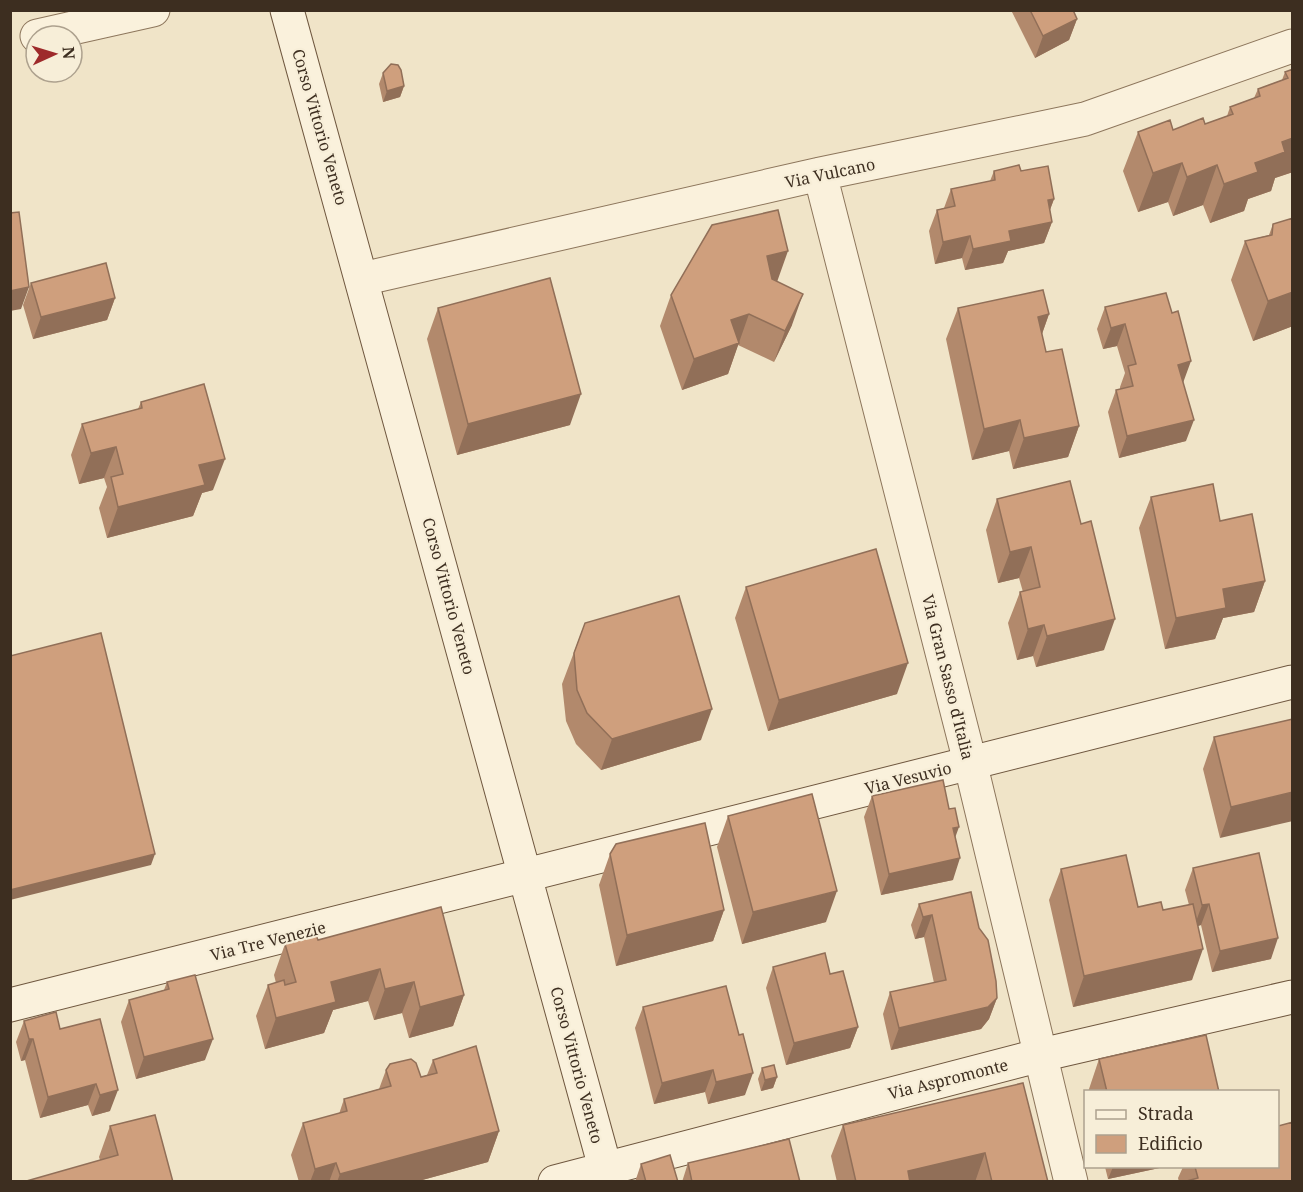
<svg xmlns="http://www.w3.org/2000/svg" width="1303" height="1192" viewBox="0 0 1303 1192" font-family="'Noto Serif',serif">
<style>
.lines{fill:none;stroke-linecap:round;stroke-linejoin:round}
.street-casing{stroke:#8d765c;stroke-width:35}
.secondary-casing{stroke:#6f573f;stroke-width:35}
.street{stroke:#faf1dc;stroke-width:33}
.secondary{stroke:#faf1dc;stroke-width:33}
.wall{fill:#b2896c}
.shaded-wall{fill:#916f58}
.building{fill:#cf9f7d;stroke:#916f58;stroke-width:1.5}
.labels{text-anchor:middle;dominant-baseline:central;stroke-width:4.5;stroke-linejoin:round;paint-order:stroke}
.street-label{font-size:16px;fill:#3d2e20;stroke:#f7eed8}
</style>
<rect width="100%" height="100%" fill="#f0e4c8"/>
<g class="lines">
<g class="street-casing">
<path id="street" d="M37,36L153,10
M820,174L970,762L1071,1182
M362,279L820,174L1085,119L1292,46"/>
</g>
<g class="secondary-casing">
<path id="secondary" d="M287,10L609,1182
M10,1005L1292,682
M555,1182L1041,1055L1292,997"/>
</g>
<use href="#street" class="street"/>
<use href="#secondary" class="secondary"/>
</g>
<path class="wall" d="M1011,10H1073L1077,19L1069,40L1035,58Z
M1293,69V172L1275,178L1271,191L1248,199L1244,211L1210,223L1203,205L1173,216L1168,202L1138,212L1123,171L1138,132L1173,130L1205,124L1227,116L1230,107L1254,98L1258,89L1282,80L1285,72Z
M383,73L404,86L400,97L383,102L379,84Z
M994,171H1021L1054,199L1050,210L1052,222L1044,243L1008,251L1003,263L965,270L962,258L935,264L929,231L937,210L944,208L951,189L990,181Z
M1273,224L1293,326L1253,341L1231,280L1245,241L1269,235Z
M777,281L792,325L774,362L738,345L728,374L682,390L660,326L671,295Z
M31,283L115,298L107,320L33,339L23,305Z
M1166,293L1183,383L1186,441L1119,458L1108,412L1116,390L1120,389V387L1125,373L1117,346L1103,349L1097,329L1105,307Z
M438,308L570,425L457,455L427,339Z
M958,308L1049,314L1042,334L1046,352L1079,426L1068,457L1013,469L1009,451L972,460L946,339Z
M141,402L213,490L202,493L193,516L107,538L99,508L107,487L104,478L79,484L71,455L82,424L138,409Z
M1151,497L1220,521L1265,581L1254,612L1223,618L1215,639L1165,649L1139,528Z
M997,499L1104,650L1036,667L1033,656L1017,660L1008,623L1020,592H1023L1019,578L998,583L986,530Z
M746,587L897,694L768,731L735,618Z
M585,623L701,740L601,770L576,744L566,721L562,684Z
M1293,719L1220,838L1203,769L1214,737Z
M872,796L955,837L953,880L881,895L864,817Z
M728,816L826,922L742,944L717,847Z
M610,854L724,910L713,941L616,966L599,885Z
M1193,868L1271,959L1212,972L1201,925L1198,926L1192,980L1073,1007L1049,900L1061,869L1138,907L1163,910L1189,905L1185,890Z
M919,904L979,928L997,998L989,1019L981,1029L891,1050L883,1014L890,992L934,983L924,937L915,939L911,925Z
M318,940L464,995L453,1026L409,1038L402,1013L374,1020L368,1001L333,1010L324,1033L265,1049L256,1016L268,985L276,983L274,975L285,944Z
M773,967L830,974L858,1027L850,1048L786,1065L766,988Z
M167,982L205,1060L136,1079L121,1022L129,1000L164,990Z
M643,1007L745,1095L708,1104L705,1092L654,1104L635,1028Z
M100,1019L110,1111L92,1116L88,1105L40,1118L25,1060L21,1061L16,1042L24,1021L60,1029Z
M1099,1059L1219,1092H1088Z
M433,1060L499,1131L488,1162L415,1182H299L291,1155L303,1123L339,1114L344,1099L379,1089L386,1070L421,1077L427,1075Z
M762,1068L777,1077L773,1088L761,1091L758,1079Z
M1023,1083L1048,1182H837L831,1156L843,1125Z
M110,1126L173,1182L100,1160L99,1157Z
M688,1163L800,1182H682Z
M641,1164L678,1182H635Z
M1105,1167H1164L1108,1179Z
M1183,1167H1278L1293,1182H1179L1178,1178Z"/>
<path class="shaded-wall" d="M1077,19L1069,40L1035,58L1043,36Z
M404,86L400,97L383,102L387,91Z
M1293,138V172L1275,178L1271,191L1248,199L1244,211L1210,223L1224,184L1282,142Z
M1182,163L1168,202L1138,212L1153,173Z
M1217,165L1203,205L1173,216L1187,177Z
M1054,199L1046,220L1048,200Z
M1052,222L1044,243L1008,251L1003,263L965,270L973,249L1009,231Z
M970,236L962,258L935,264L943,242Z
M788,251L777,282L756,287L767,256Z
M29,287L21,309L10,311V291Z
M1293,292V326L1253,341L1268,301Z
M803,294L792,325L774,362L785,331Z
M115,298L107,320L33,339L41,317Z
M749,314L728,374L682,390L694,359L731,320Z
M1049,314L1038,345V317Z
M1125,324L1117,346L1103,349L1111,328Z
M1191,361L1183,383L1178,365Z
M581,394L570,425L457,455L468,424Z
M1020,420L1009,451L972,460L984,429Z
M1194,420L1186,441L1119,458L1127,436Z
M1079,426L1068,457L1013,469L1024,438Z
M116,447L104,478L79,484L91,453Z
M225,459L213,490L202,493L193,516L107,538L118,507L199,465Z
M1031,547L1019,578L998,583L1010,552Z
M1265,581L1254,612L1223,618L1215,639L1165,649L1176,618L1223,589Z
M1115,619L1104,650L1036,667L1047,636Z
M1044,625L1033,656L1017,660L1028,629Z
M908,663L897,694L768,731L779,700Z
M712,709L701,740L601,770L612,739Z
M1293,792V821L1220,838L1231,807Z
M959,827L951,849L953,828Z
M155,854L151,865L10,900V890Z
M960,858L953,880L881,895L889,874Z
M837,891L826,922L742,944L753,912Z
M1209,904L1201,925L1194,927L1202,905Z
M724,910L713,941L616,966L627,935Z
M932,915L924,937L915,939L923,917Z
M1278,938L1271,959L1212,972L1220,951Z
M1203,949L1192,980L1073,1007L1084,976Z
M380,969L368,1001L333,1010L324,1033L265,1049L276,1018L331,982Z
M414,982L402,1013L374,1020L385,989Z
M464,995L453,1026L409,1038L420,1007Z
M997,998L989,1019L981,1029L891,1050L899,1028Z
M858,1027L850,1048L786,1065L794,1043Z
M29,1039H33L25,1060L21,1061Z
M213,1039L205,1060L136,1079L144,1057Z
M713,1070L705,1092L654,1104L662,1083Z
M753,1073L745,1095L708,1104L716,1082Z
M777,1077L773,1088L761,1091L765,1080Z
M96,1084L88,1105L40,1118L48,1097Z
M118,1090L110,1111L92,1116L100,1095Z
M499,1131L488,1162L415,1182H337L340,1174Z
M985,1153L975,1182H904L908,1171Z
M336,1163L329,1182H310L315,1169Z
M1113,1167H1164L1108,1179Z"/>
<path class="building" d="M1030,10H1073L1077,19L1043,36Z
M391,64L398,65L401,70L404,86L387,91L383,73Z
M1293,69V138L1282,142L1285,152L1255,163L1258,172L1224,184L1217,165L1187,177L1182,163L1153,173L1138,132L1170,120L1173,130L1203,118L1205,124L1233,114L1230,107L1260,96L1258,89L1288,78L1285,72Z
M1019,165L1021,171L1048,166L1054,199L1048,200L1052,222L1009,231L1011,241L973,249L970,236L943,242L937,210L955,206L951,189L995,180L994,171Z
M778,210L788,251L767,256L772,279L803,294L785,331L749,314L731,320L739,343L694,359L671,295L712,225Z
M19,212L29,287L10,291V213Z
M1293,218V292L1268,301L1245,241L1272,235L1273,224Z
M106,263L115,298L41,317L31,283Z
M550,278L581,394L468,424L438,308Z
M1043,290L1049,314L1038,317L1046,352L1062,349L1079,426L1024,438L1020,420L984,429L958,308Z
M1166,293L1172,313L1178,311L1191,361L1178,365L1194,420L1127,436L1116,390L1133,386L1128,366L1136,364L1125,324L1111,328L1105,307Z
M204,384L225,459L199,465L205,485L118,507L111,477L123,474L116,447L91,453L82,424L142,408L141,402Z
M1070,481L1081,524L1091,521L1115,619L1047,636L1044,625L1028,629L1020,592L1040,587L1031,547L1010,552L997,499Z
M1213,484L1220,521L1252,514L1265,581L1223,589L1226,608L1176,618L1151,497Z
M876,549L908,663L779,700L746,587Z
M679,596L712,709L612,739L587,713L577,690L574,653L585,623Z
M101,633L155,854L10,890V656Z
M1293,719V792L1231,807L1214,737Z
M943,780L949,809L955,808L959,827L953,828L960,858L889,874L872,796Z
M812,794L837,891L753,912L728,816Z
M705,823L724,910L627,935L610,854L616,844Z
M1259,853L1278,938L1220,951L1209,904L1202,905L1193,868Z
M1126,855L1138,907L1161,902L1163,910L1193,904L1203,949L1084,976L1061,869Z
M971,892L979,928L988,940L996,981L997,998L988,1007L899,1028L890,992L946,980L932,915L923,917L919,904Z
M441,907L464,995L420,1007L414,982L385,989L380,969L331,982L336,1002L276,1018L268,985L284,980L285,985L296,982L285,944L316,935L318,940Z
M825,953L830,974L843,971L858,1027L794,1043L773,967Z
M195,975L213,1039L144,1057L129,1000L169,989L167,982Z
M726,986L739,1035L743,1034L753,1073L716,1082L713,1070L662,1083L643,1007Z
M56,1012L60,1029L100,1019L118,1090L100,1095L96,1084L48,1097L33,1039H29L24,1021Z
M1206,1035L1219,1092H1107L1099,1059Z
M476,1046L499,1131L340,1174L336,1163L315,1169L303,1123L347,1111L344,1099L391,1086L386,1070L390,1064L411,1059L416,1063L421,1077L437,1073L433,1060Z
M774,1065L777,1077L765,1080L762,1068Z
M1023,1083L1048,1182H992L985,1153L908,1171L910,1182H856L843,1125Z
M155,1115L173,1182H23L118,1155L110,1126Z
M1293,1122V1182H1183L1198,1178L1195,1167H1278V1126Z
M789,1139L800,1182H692L688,1163Z
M670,1155L678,1182H646L641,1164Z"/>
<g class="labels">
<g class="street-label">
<text transform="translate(320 127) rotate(74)">Corso Vittorio Veneto</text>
<text transform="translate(830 173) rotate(-12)">Via Vulcano</text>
<text transform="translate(449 596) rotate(75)">Corso Vittorio Veneto</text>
<text transform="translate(948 677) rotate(76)">Via Gran Sasso d'Italia</text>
<text transform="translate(908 778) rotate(-14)">Via Vesuvio</text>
<text transform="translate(268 941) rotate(-14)">Via Tre Venezie</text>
<text transform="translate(577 1065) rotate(75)">Corso Vittorio Veneto</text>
<text transform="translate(948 1079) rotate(-14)">Via Aspromonte</text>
</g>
</g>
<rect width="1303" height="1192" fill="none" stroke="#3d2e20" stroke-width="24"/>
<rect x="1084" y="1090" width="195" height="78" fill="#f7eed8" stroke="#ada18e" stroke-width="1.5"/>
<rect x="1096" y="1110" width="30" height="9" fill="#faf1dc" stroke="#ada18e" stroke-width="1.5"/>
<text x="1138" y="1120" font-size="18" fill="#3d2e20">Strada</text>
<rect x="1096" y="1135" width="30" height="18" fill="#cf9f7d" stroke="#ada18e" stroke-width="1.5"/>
<text x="1138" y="1150" font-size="18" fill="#3d2e20">Edificio</text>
<g transform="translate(54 54) rotate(86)"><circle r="28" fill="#f7eed8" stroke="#ada18e" stroke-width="1.5"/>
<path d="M0-4.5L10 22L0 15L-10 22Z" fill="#9e2a2b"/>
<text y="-9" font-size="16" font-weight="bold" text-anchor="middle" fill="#3d2e20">N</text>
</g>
</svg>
